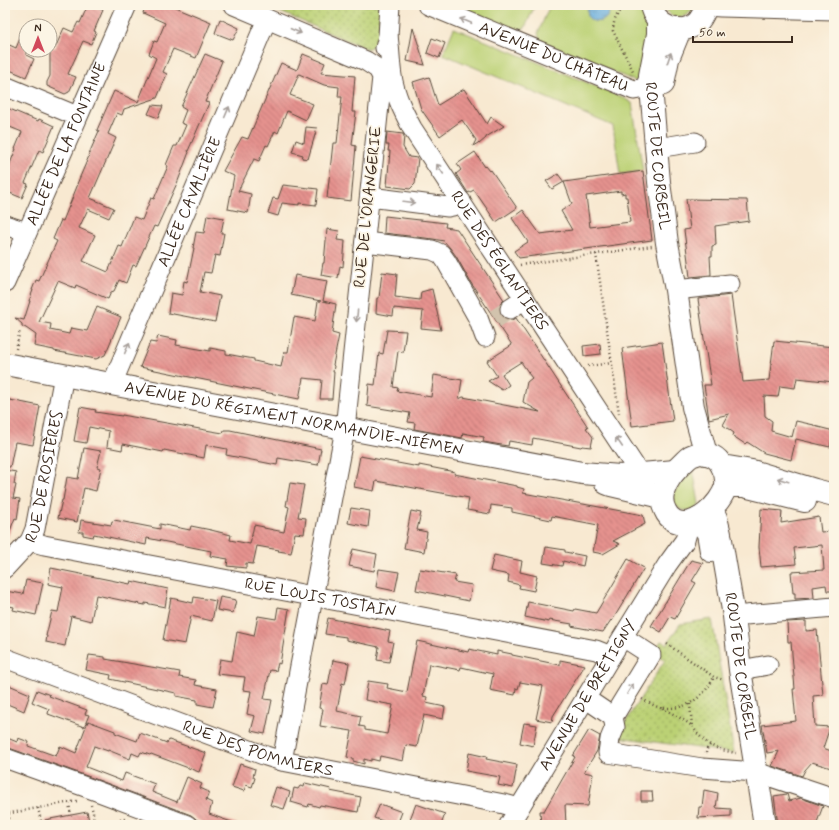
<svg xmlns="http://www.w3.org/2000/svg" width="839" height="830" viewBox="0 0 839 830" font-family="Mynerve,sans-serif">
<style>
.green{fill:#bbd175;stroke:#7b7e4a}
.park{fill:url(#park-dots);stroke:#7b7e4a}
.water{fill:url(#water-ripples);stroke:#526c7e}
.building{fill:url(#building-back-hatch);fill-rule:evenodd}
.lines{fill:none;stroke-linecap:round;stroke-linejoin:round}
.minor-tunnel{stroke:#d2c3ad;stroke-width:19;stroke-dasharray:19 10;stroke-linecap:butt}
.minor-casing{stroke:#574739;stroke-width:21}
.major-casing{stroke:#574739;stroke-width:24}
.path{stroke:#574739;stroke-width:2.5;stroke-dasharray:1 3;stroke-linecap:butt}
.minor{stroke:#fff;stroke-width:19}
.major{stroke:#fff;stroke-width:22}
.oneway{stroke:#a79f9a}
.labels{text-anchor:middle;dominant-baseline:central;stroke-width:3.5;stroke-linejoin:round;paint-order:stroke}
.street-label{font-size:16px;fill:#3b2a1e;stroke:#fcf5e5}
</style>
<defs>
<pattern id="park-dots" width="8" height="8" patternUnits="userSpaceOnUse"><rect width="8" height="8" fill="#bbd175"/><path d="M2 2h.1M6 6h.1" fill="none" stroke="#99aa5f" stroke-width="1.8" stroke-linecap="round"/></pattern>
<pattern id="water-ripples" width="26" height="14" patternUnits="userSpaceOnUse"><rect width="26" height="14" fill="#69aede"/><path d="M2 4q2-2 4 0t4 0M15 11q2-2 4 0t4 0" fill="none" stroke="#588eb3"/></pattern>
<pattern id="building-back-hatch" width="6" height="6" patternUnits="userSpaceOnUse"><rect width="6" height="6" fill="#e5928e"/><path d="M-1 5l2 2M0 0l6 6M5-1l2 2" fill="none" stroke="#bb7773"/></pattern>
</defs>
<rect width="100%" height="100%" fill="#fcf5e5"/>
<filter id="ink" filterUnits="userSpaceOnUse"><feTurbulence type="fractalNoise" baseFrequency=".025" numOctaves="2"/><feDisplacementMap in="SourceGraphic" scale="8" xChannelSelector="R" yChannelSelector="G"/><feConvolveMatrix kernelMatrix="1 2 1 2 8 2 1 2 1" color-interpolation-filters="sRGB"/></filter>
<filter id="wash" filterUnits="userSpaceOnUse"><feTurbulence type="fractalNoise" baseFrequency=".012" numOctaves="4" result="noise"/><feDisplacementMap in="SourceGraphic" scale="16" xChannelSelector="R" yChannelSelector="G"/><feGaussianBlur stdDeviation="0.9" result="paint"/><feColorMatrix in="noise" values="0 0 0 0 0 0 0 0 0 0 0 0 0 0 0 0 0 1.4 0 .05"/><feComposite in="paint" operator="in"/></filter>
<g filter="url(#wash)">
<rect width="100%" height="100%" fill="#f8e9d1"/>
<path class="green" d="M455,5H535L525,28L517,31Z
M550,5H588L589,17C594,23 604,23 608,15C610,12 609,8 609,5H644L653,31L645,78L635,81L540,41L538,33Z
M663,5H695C688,21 670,21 663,5Z
M454,28L622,97L632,103L643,171L620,174L613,126L443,54Z
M693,468L699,504L695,510C680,512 671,508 674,492Z"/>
<path class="park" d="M264,5H381L378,43L367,49Z
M712,619L734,753L618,737L620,730L665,660L652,652L656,649L661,641L667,644L680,624Z"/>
<path class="water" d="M588,5H609C609,8 610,12 608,15C605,22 594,24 589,18C587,14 587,9 588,5Z"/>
<g id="blocks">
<path class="building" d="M88,5H90L103,10L94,31L96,32L91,44L83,41L68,74L76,77L69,92L65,94L47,86V82L50,76V46L55,48L64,28L73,32L78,22L80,23Z
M146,5H170L211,22L196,58L173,49L163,72L167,74L157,98L124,109L122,115L117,113L108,134L116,138L90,198L114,208L109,218L88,209L79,228L95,235L83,261L108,272L119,246L122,247L134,217L142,220L151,198L154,199L168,166L166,165L174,146H177L186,125L181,123L186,110L181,107L205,54L222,61L205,102L209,103L188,151L189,152L178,181L157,227L154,226L136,266L133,265L126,283L119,280L114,291L111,292L108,299L76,285L75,288L58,281L39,322L51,324L50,330L69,334L71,328L87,331L97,307L121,317L105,355L96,359L54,351V350L34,346L36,335L26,328L22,326V324L15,318L24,320L30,301H29L33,290H32L36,280L39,281L57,241L53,239L61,220L63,221L78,184H77L89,156H88L99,131L97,130L114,91L138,102L156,58L149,54L154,41L157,42L165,23L143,13Z
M220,19L239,28L233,40L215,33Z
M26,24V55L34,59L26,77L5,68V43L16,48Z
M413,28L425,65L407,61Z
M432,38L445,43L439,58L427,53Z
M303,54L325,63L321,73L355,76L352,112H356L352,145L356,146L351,201L327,198L333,143H337L342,97H338L339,87L324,85L299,74L290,95L313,104L306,120L287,111L278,133L275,131L268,146L266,145L259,161L254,159L238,191L251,194L248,213L228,209L234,176L223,171L229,160L242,137L248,139L281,63L297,70Z
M429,77L438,105L464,89L487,124L491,117L504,126L486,137V138L479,144L478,143L473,146L476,140L462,120L440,136L421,109L413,82Z
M152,105L163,106L158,118L148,114Z
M5,107L38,121L39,119L54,126L43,152L39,150L25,183L28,184L22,198L5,191V180L10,166H9L16,149H15L22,132L5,125Z
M306,127L317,128L308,159L302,158L303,155L292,152L296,140L304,143Z
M387,132L403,134L404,136L403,147L409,157L418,158L415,184L410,189L387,186L390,151H388L389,145H386Z
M475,152L485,167L486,166L490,171L491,170L517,208L496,222L474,190L468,193L456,174L461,170L457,164Z
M643,171L652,240L519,258L514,251L528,242L512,218L523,210L540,234L572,230L561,211L572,204L564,182ZM621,191V194L625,193V197H627L630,222L590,227L586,196Z
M558,174L564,182L552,189L546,181Z
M283,185L318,189L316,205L299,203V205L282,203L278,216L268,213L273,198L278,199Z
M686,199L747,200L749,221L715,226L716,245L712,246V256H710L711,275L690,277L684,230L690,229Z
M207,215L224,218L221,233H224L220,256L215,255L211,273L204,272L200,292L220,296L215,322L168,313L171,293L182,295L184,281L187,282L194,248H193L196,232L204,233Z
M385,216L446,223L445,227L457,229L504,300L500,304L499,309L501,315L506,319L511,320L516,318L588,427L586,428L593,437L591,447L582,446L581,447L533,438L532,445L509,441L508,446L483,442L484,437L463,433L462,438L414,429L415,423L408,422L410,413L367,406L369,384L375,385L379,353L383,354L387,330L406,331L403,352L398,351L393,387L398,388L397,391L431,397L434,375L462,380L459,399L463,397L540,412L523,402L527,382L532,378L528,373L529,371L528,372L521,362L502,374L509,385L502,390L488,381L497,376L487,361L512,345L471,283L456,256L450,248L444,241L433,239L384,233Z
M327,229L339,231L337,240L345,241L343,267L340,266L338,278L321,275L323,263H324Z
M382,272L397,274L395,297L420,300L421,292L432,289L441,330L421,328L423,311L394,308L393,316L376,313L377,298H379Z
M295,275L327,281L323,301L336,304L332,333L339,335L333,365L334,366L333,372H334L332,399H320L322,380L303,378L299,399L140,367L150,342L156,343L158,336L177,340L176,345L210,351V348L226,351V354L254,359V361L281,367L284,352H288L294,317L315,321L318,301H321L291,295Z
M731,295L743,382L769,380L774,341L834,347V382L797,378L795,388L780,386L778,397L764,396L765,416L772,421L771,431L792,437L796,421L814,425V426L834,431L830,447L796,439L791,460L764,453L747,442L745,444L733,436L734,433L723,425L729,414L709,419L704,385H711L698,299Z
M662,342L673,421L632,426L622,348Z
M600,344L601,354L584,356L583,346Z
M5,399L40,406L33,445L15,442L10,467H5Z
M80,407L96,410L95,412L122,416V415L211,431L223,433L224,430H230L321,449L318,465L278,458L277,465L226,455L227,449L206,445L204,458L164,450L163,452L123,444L122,450L107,447L109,431L89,427L86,443L74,441Z
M84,448L101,451L97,467L101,468L96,491L84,488L77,522L58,518L62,500H63L67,477L78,479Z
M360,456L419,467V465L455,472L454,474L517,486V487L524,489L523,493L643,515L645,524L613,541L620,544L603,554L593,552L598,525L552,516L551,520L512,512V508L491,505L490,514L467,510L469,498L376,481L374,491L354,487Z
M5,470L16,472L14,484L16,485L13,498L20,499L17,519L15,518L6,541H5Z
M290,483L304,485L298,517L306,518L304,534L295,533L291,553L278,551L279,550L257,546L253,564L246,563V568L227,566L228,559L210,556L211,551L147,538L146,545L94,534L93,537L83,535V532H79L81,520L111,525L112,521H113L114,520L160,529V524L190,530L191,526L211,530L231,535L230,540L250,544L254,525L264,527V528L284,532L289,507L286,506Z
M351,508L370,511L368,527L348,523Z
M761,509L782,511L781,523L819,517L821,532L832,531L833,536H834V591H827L826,585L813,587L814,598L795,599V593H793L791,572L824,570L822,545L794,548L796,564L761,567L759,547Z
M411,511L421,513L417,530L427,532L424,552L404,548Z
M546,547L565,550V552L585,556L583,566L563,561L562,566L543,563Z
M353,549L377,554L374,571L349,566Z
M494,555L522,561L520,572L537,576L534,591L519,588L520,585L508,582L509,575L490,571Z
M628,559L644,568L612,621L611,620L603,632L571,626L572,624L549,620V622L525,617L528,602L574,611L575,609L596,613Z
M691,560L703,563L692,581L696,583L675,619L670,617L661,632L651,626Z
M51,568L130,584L131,581L168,589L165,607L145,603V605L96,595L91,621L71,616L65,646L46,642L47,636H46L52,611L58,612L63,587L48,584Z
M379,569L399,572L395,591L376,587Z
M420,569L456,575L454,582L472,585L469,601L416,590Z
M26,580L43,583L36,615L13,610L14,607L5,605V591L23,594Z
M194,597L216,601L212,621L191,616L185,644L163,640L171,598L193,603Z
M220,597L236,600L233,613L217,610Z
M278,607L289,609L280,664L278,663L276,671L270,670L264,699L272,700L265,734L251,731L255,716L247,714L251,691L243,690L245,677L217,674L220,659L232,661L237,632L254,636L258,616L276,619Z
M328,618L390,631L388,641L393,642L389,662L377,660L379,647L346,640V637L325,634Z
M806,621V631L817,630L823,695L813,696L815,726L830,727L823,748L834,752V769L812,762L805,770L802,776L772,766L779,751L767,753L762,725L796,721L793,689H795L791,642H788L787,622Z
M417,641L468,652L469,649L497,655V651L512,654V655L560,665V660L585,665L553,716L552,722L536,719L543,686L520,682L518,689L516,688L515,695L490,690L493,674L461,667L460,670L429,664L423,696L427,697L426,703L445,707L443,719L424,715L417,747L406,745L403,761L380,756L379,761L371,759V761L364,759V764L353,761V758L347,757L352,731L320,726L323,709L319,708L323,684L328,685L333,660L349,663L345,684L342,683L337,711L361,716L359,726L365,727V730L387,734L393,705L365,700L368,681L388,684L387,688L407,692Z
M89,655L105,657V659L180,672L179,677L196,680L195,685L217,689L213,707L197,704V700L176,696V693L110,679L111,675L86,670Z
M9,685L30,694L24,711L5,703V695Z
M37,690L50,695L49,696L87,710L85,714L89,715L84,727L48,714L49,709L32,702Z
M88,721L115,731V733L137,741L140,733L167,743L169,740L206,753L199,772L151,754L150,755L141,752L139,756L132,753L130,759L108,750V751L94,746L86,767L122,781L125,773L155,784L152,792L177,802L187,777L202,784L200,788L209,792L206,800L212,803L209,814L237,824V825H209L197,820L195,818L191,815L98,780L9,748L5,747V737L17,742L18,738L29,742L28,746L56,756L60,746L76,753Z
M524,723L537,725L533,746L520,743Z
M589,730L600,736L597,751L584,772L593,774L588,806L565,805L566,825H541L540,811H544L575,757L573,756Z
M469,753L487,757L486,759L517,765L513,788L498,785L500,777L466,771Z
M240,764L255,769L253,777L255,778L252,787L246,785L244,791L232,787Z
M305,783L331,789L330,791L361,797L358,812L320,805L319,807L309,804L308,807L291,802L294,788L298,789L300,786L304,787Z
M276,787L290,792L284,809L270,805Z
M704,790L718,793L716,808L731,809V816L698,818L699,807H702Z
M641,791H652L653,801H641Z
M787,794L789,801L801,798L823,806L816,825H778L774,796Z
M380,804L402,812L397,825H394L374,818Z
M416,804L445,814L441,825H428L410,819Z
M87,812L90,825H45V820Z"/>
</g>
</g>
<g filter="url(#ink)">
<use href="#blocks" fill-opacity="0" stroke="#574739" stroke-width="1"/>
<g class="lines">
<path class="minor-tunnel" d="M495,319L510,309"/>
<g class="minor-casing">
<g id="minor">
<path d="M234,5L366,61L378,69L382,77L345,429L282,761"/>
<path id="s1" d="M428,5L634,90L645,88L650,75"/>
<path d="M706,6L721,7L834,10"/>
<path id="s2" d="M388,36C390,49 390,63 392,76C395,95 403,111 412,128L640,474"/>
<path d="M385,48L388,36L390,5"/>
<path d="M5,86L77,116"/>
<path d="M663,147L695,142"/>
<path d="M370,197L448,207L453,206L461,201"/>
<path d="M5,225L27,232"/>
<path d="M365,242L432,250L441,254L446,261L478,318L485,337"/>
<path id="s3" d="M5,283L127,5"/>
<path d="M676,290L730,284"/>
<path d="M510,309L525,299"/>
<path id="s4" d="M112,384L267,19"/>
<path id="s5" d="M30,541L44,545L596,650L611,656"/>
<path id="s6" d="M5,568L30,541L35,529L64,375"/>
<path d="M734,616L834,607"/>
<path id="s7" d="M5,658L266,756L282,761L504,804L519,808"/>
<path d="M740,670L768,665"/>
<path d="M585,698L613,717L651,655L623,637"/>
<path d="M613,717L615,727L610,739L608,753L702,768L756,772L834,798"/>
<path d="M5,758L94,790L187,825"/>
<path id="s8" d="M509,825L611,656L667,565L685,540L690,522"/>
</g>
</g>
<g class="major-casing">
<g id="major">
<path d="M651,5C654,26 681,38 698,22C702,17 705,11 706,5"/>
<path id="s9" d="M658,21V34L650,75L659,182L667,243L676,290L693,407L706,454"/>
<path d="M663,84L668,59L677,37L679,29"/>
<path id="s10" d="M5,364L582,473L620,476L675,471"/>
<path d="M699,453C710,454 717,456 722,466C725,472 727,479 726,486C721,504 695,530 675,521C671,519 667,515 665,510C656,493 671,474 684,462C686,460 688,458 691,456C693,455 697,454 699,453Z"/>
<path d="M722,466L752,471L815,490L834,495"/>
<path d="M606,483L611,485L662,497"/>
<path d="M726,486H744L805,501"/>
<path id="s11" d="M712,509L716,518L720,534L734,616L740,670L765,825"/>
<path d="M698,519L708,533L711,551"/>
</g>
</g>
<path class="path" d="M624,5C618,13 613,20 613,31L633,71
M596,254L619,413
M520,265L652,246
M16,349L20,330
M588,366L612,363
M667,644L714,677L724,680
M642,699C648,702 654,706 661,708C664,708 668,708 671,708C691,707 705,695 714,677
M690,704L692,726
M662,708C672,713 683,719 692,726C695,730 698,735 702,738C711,748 724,751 736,753
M706,753L707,749L710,745
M69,803L71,815
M91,805L93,812L94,825
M38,808L41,821
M5,814L77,801
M8,814L11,825
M114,825L119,820L125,819"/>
<use href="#minor" class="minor"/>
<use href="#major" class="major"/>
</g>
<defs><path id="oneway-shaft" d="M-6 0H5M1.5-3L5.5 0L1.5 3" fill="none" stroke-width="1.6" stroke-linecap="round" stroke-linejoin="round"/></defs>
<g class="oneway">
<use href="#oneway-shaft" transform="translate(466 21) rotate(-157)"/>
<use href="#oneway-shaft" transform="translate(296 31) rotate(23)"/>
<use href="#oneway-shaft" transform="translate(669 58) rotate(-71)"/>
<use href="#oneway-shaft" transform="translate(227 112) rotate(-67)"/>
<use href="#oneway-shaft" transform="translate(440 169) rotate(-124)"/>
<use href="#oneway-shaft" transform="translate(409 202) rotate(7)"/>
<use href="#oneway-shaft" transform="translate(357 316) rotate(96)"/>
<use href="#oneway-shaft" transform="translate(127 348) rotate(-67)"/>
<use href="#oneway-shaft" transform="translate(619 442) rotate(-124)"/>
<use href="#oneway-shaft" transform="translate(783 480) rotate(-163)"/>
<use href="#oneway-shaft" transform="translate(630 689) rotate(-59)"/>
</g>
</g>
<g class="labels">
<g class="street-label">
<text stroke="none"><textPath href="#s1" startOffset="136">AVENUE DU CHÂTEAU</textPath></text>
<text stroke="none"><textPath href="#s3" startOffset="152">ALLÉE DE LA FONTAINE</textPath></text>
<text stroke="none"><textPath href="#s9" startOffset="136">ROUTE DE CORBEIL</textPath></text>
<text stroke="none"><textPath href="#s4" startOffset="198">ALLÉE CAVALIÈRE</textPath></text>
<text transform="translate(368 207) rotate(-84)">RUE DE L'ORANGERIE</text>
<text stroke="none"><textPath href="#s2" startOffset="255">RUE DES ÉGLANTIERS</textPath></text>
<text stroke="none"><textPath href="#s10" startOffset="294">AVENUE DU RÉGIMENT NORMANDIE-NIÉMEN</textPath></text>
<text stroke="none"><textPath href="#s6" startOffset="103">RUE DE ROSIÈRES</textPath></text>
<text stroke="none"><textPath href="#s5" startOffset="296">RUE LOUIS TOSTAIN</textPath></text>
<text stroke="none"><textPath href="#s11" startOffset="160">ROUTE DE CORBEIL</textPath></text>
<text stroke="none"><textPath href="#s8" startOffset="152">AVENUE DE BRÉTIGNY</textPath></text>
<text stroke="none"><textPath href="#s7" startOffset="269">RUE DES POMMIERS</textPath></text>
</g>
</g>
<rect width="839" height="830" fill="none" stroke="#fcf5e5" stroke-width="20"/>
<g transform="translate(38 38)"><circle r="19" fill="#fcf5e5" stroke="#afa495"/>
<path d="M0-3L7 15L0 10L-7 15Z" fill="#d1495b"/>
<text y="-6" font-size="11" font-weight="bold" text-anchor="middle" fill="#3b2a1e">N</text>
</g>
<path d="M693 36v6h99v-6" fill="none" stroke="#3b2a1e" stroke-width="2"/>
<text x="699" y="36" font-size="12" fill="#3b2a1e" stroke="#fcf5e5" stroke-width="3" paint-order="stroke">50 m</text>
</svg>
